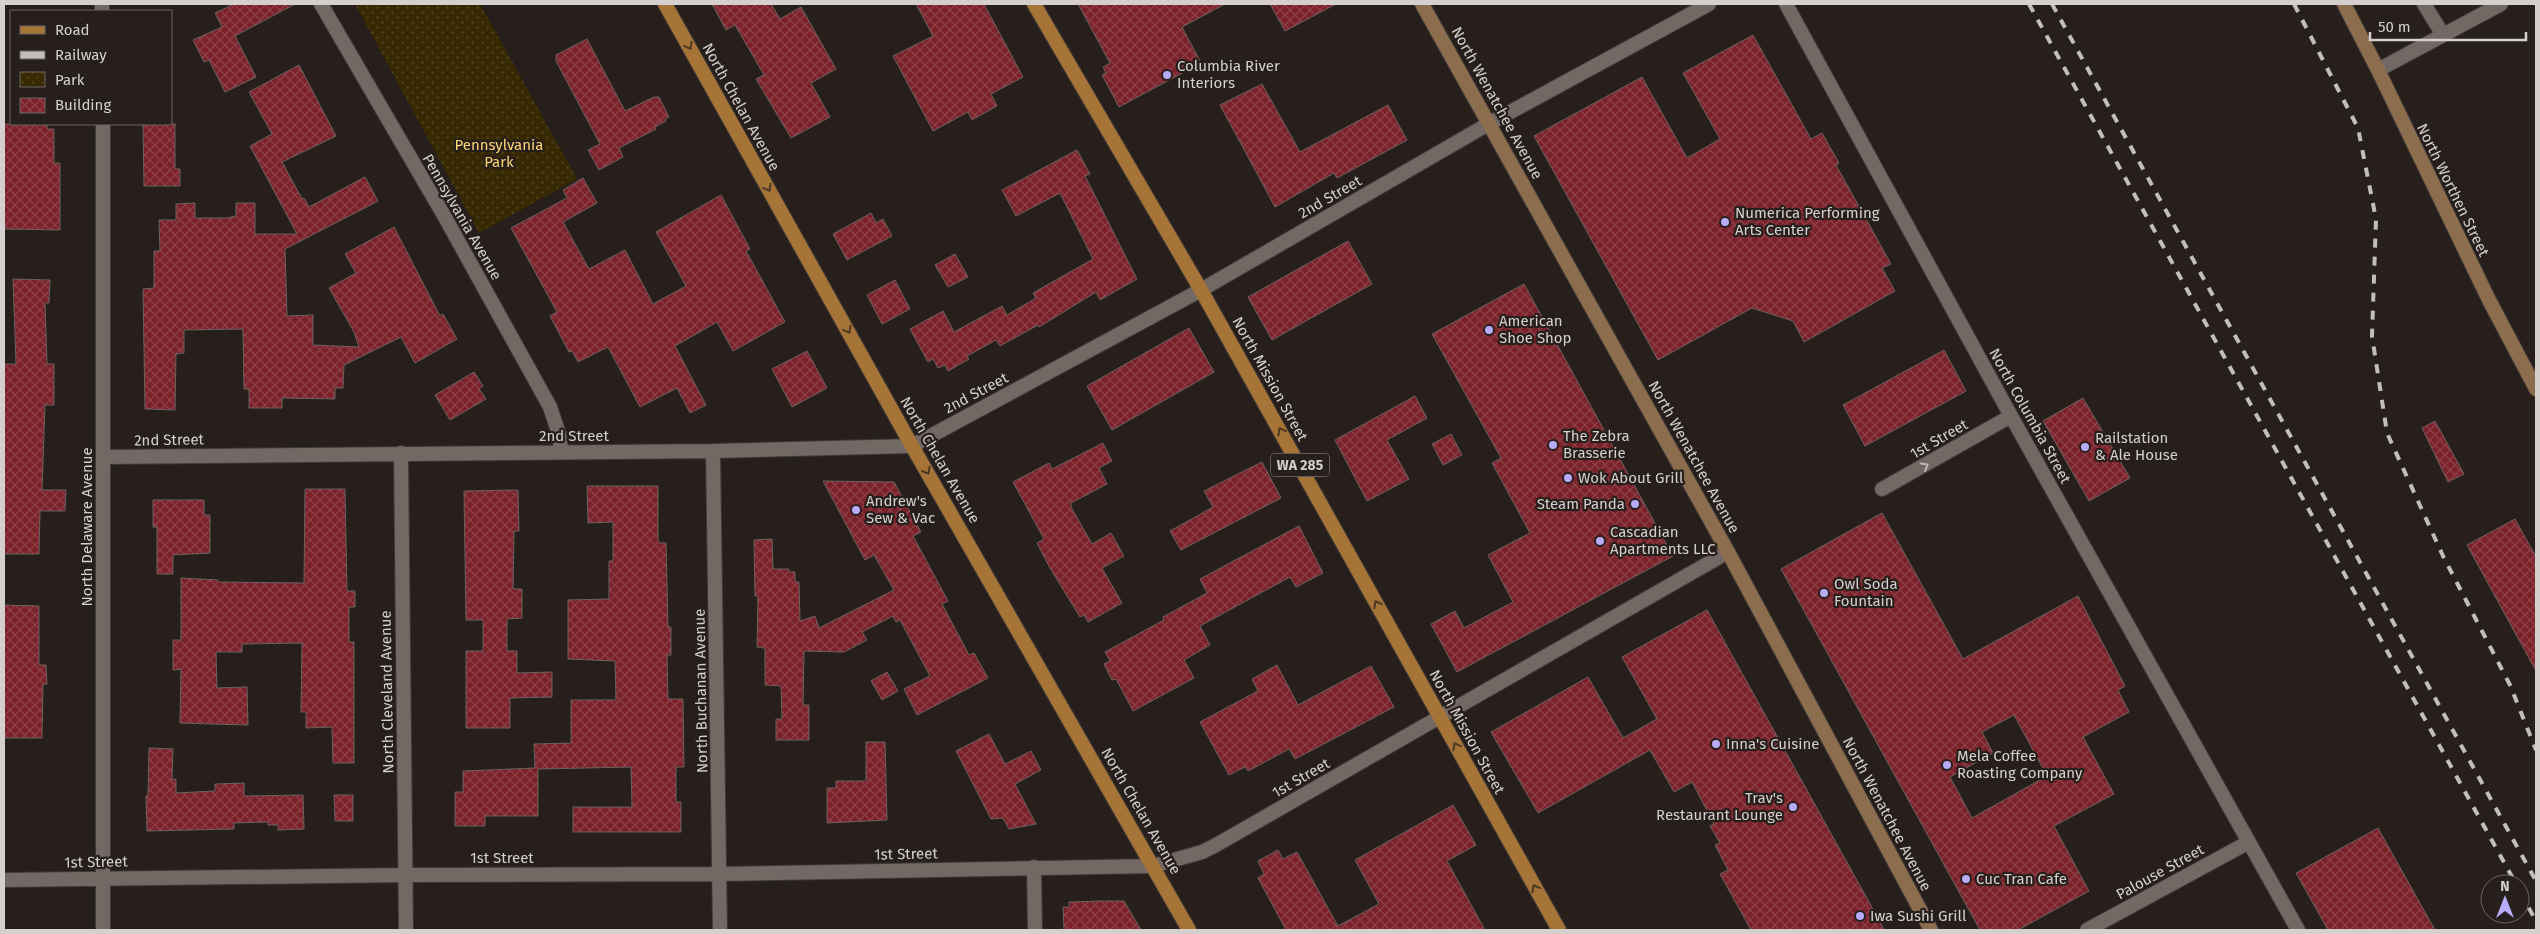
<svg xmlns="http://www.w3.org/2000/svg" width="2540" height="934" viewBox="0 0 2540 934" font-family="'Fira Sans',sans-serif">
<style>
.park{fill:url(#park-dots)}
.building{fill:url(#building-cross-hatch);stroke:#6c6261;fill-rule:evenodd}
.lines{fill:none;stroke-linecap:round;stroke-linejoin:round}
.minor-casing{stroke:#3f3937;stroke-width:16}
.tertiary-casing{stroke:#3f3937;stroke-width:16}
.secondary-casing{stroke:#3f3937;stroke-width:16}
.primary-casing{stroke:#3f3937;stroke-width:16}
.minor{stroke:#726965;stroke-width:14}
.tertiary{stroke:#726965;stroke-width:14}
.secondary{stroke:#8c6e4e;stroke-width:14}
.primary{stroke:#a67437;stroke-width:14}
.rail{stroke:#c3bebb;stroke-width:4;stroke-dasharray:9 9;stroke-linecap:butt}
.oneway{stroke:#4d3924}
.oneway2{stroke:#bcb6b4}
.poi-dot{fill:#b8abf7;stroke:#271f1c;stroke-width:2}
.labels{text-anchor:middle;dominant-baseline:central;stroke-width:4.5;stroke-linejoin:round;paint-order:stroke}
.shield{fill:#271f1c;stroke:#a19b99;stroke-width:1}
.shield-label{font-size:14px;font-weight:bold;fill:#d5d0ce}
.poi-label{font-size:15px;fill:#d5d0ce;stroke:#271f1c;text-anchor:start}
.street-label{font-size:15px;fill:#d5d0ce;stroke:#271f1c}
.park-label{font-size:15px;fill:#fcd475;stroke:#271f1c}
</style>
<defs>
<pattern id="park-dots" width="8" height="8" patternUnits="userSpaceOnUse" patternTransform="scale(1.25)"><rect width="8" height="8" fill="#372902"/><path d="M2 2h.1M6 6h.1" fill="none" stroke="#534726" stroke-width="1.8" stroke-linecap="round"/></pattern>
<pattern id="building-cross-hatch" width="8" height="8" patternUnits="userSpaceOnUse" patternTransform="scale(1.25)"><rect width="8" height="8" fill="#7b2129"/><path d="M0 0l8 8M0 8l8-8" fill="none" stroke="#8d4047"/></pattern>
</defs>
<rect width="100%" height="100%" fill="#271f1c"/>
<path class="park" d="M355,4H480L577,179L479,233Z"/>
<path class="building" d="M234,4H295L235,36L256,77L225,92L209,60L204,62L193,40L222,27L215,13Z
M712,4H771L780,19L801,7L836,69L811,83L830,117L791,138L756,79L764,75L735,25L726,30Z
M916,4H984L1023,77L991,94L997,106L972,120L968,112L933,131L893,56L933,36Z
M1078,4H1225L1182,27L1201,63L1119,107L1102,75L1106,73L1103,67L1110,63Z
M1270,4H1336L1285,31Z
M1753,35L1811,139L1822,133L1839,163L1836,165L1891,264L1882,268L1895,291L1804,342L1793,321L1752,308L1658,360L1534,136L1642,77L1687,158L1720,139L1683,73Z
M587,39L625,111L654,97H659L669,117L665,119L666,121L655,127L656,129L619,148L623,157L599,170L588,150L600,144L556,61V55Z
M299,65L336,136L282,162L302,199L304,198L309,207L365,177L378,201L285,249L287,316L313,315V345L359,347L354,332L329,288L356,273L345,254L394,227L440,316L443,314L457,339L415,363L401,337L344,365L343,388H335V399L282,398V408H249V389H244L243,329L184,330V353L176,354L175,410L145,409L143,289L154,288V251H160L159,220H176V204L195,203V218H227L236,216V203H255V234H297L250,146L272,134L249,92Z
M1262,84L1300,152L1388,105L1407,140L1337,178L1334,173L1275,207L1220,105Z
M4,124H47V129H54V163H60V230L4,229Z
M143,124H175V169H180V186H144Z
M1077,150L1090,174L1085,176L1137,279L1100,300L1096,292L1039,327L1038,325L1000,346L996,340L967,356L969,359L948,371L945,365L938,368L933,359L928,362L910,329L943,311L954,332L1002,306L1007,315L1036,298L1033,293L1093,259L1060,193L1016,216L1002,190Z
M583,178L597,203L563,222L589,269L625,250L653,304L686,286L656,232L721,195L750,249L746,251L785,322L733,351L717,322L675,346L706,405L690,413L677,388L640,407L608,347L578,362L572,351L569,352L550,316L557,312L511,228L567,198L563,190Z
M871,213L876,223L883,219L892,236L847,260L833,234Z
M1348,241L1372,284L1272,340L1248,297Z
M955,254L968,277L948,287L935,265Z
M13,279L50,280L49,303H45L47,364H54V405H45L42,490H66L65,511H40L39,554H4V364H16Z
M895,280L910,309L882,324L867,295Z
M1524,284L1673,556L1457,672L1431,624L1455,611L1464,628L1513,602L1488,555L1530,533L1492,463L1501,458L1432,334Z
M1189,328L1214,372L1112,430L1087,386Z
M1944,350L1966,391L1865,446L1843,405Z
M807,351L827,388L792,407L772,369Z
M474,372L483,386L479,389L486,399L450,420L435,395Z
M1415,396L1427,418L1387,440L1409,479L1367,501L1335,440Z
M2083,398L2130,478L2089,501L2043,421Z
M2435,421L2464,474L2448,482L2422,428Z
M1451,434L1462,455L1443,465L1432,444Z
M1103,443L1112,461L1099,468L1107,484L1071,503V507L1092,544L1111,533L1124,556L1102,568L1122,603L1088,622L1084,615L1080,617L1050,568L1037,543L1044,539L1013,482L1049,463L1052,469Z
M1262,462L1281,498L1181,550L1170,531L1213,507L1204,491Z
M823,481L894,482L921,532L913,536L948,601L942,604L969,655L974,653L988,678L917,715L904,689L930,676L900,620L896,622L893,616L862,632L867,640L844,652L804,651L803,705H809V740H776V719H782L781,686L765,685V648L757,647L758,596H755L754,540L772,539L773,569H789V572H795V582H799L800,621L815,616L819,628L894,590L874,555L865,560Z
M587,486H658V541L660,543H666L668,627H671V655H667L668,699H683L684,767H676V802H681V832H573V807H632L631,767L538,769V816H485V826H455V792H463V771L535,768L534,744L571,743V700H616L615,661L568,659V600L609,599V561H613V522L588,523Z
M305,489H345L347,591H355V607H349V642H354V763H333L332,727L306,728V712H301L302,643L242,644V652H216L217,688L247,687L248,725L180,723L181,669L173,670V640H181V578L218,580V582L304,583Z
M518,490L519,531H514L513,589H522V618L507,619V651H517V673L552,672V697L510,698V728H466V651H483V620H466L464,491Z
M153,500H204V515H210V553L173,555V574H157V527H153Z
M1882,513L1963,659L2078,596L2125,686L2118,690L2129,712L2083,737L2114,794L2054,826L2089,891L2018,930H1980L1781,569ZM2014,715L2047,776L1972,818L1950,777L1993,753L1982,732Z
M2515,519L2536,557V671L2467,545Z
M1299,526L1323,573L1296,587L1290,577L1200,626L1210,645L1184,660L1194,678L1133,711L1116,679L1112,680L1104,664L1110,661L1105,652L1164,620L1163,617L1207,593L1200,579Z
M4,605L39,606V665H46L47,684H43L42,738H4Z
M1707,610L1869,902L1884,930H1751L1720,874L1728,870L1715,845L1720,843L1710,826L1714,824L1692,782L1674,792L1650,750L1538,813L1491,732L1588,677L1623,738L1657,719L1622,657Z
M1277,665L1298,705L1371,666L1394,707L1295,759L1289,749L1248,771L1245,767L1229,775L1200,722L1258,691L1252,679Z
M887,672L898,691L882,700L871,681Z
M989,734L1005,764L1031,751L1041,770L1015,784L1036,824L1009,829L1003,818L991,819L956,751Z
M866,742H885L887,820L827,823V788H836V781H866Z
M149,748L173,749L172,780L176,779V793L215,791V784L244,783V796L303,795L304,829L278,830V825H268V822L234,823V829L147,831L146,796H148Z
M334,795H353V821H335Z
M1453,805L1476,845L1447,861L1485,930H1286L1258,878L1264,874L1258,861L1278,850L1283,859L1297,852L1338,926L1379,904L1355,860Z
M2378,828L2435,930H2328L2296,873Z
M1103,901H1124L1141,930H1064L1063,907H1069V902Z"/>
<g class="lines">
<g class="minor-casing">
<path id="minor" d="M102,4V11
M321,4L446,219L550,407L559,434L561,452
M2424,4L2443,35
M2378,70L2501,4
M103,124V930
M713,451L720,930
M401,453L406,930
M104,457L713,451L912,446
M1034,867L1035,930
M4,880L405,875L720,874L1153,866"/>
</g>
<g class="tertiary-casing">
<path id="tertiary" d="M1786,4L2011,416L2298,930
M912,446L1201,290L1490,123L1709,4
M1882,489L2011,416
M1153,866L1202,852L1216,845L1728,552
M2087,930L2249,842"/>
</g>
<g class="secondary-casing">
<path id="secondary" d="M1422,4L1728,552L1931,930
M2344,4L2378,70L2489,300L2536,389"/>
</g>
<g class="primary-casing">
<path id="primary" d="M665,4L912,446L1189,930
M1034,4L1201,290L1559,930"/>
</g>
<use href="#minor" class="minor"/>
<use href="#tertiary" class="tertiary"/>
<use href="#secondary" class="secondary"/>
<use href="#primary" class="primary"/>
<path class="rail" d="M2029,4L2516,884
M2052,4L2536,881
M2294,4L2358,128L2376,219L2372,336L2387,433L2443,556L2510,685L2536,750
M2520,892L2536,921"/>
</g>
<defs><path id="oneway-chevron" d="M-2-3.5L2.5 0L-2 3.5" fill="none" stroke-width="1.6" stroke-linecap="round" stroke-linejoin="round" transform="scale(1.25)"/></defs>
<g class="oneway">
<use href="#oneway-chevron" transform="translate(689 46) rotate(61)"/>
<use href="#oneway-chevron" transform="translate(768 188) rotate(61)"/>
<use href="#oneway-chevron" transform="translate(848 330) rotate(61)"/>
<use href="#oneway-chevron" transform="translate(1281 431) rotate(-119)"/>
<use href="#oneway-chevron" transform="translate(927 471) rotate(60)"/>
<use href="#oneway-chevron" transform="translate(1377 604) rotate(-119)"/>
<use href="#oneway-chevron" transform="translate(1456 746) rotate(-119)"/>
<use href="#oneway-chevron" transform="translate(1535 888) rotate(-119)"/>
</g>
<use class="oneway2" href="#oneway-chevron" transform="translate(1925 466) rotate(-30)"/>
<g class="poi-dot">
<circle cx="1167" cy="75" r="5"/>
<circle cx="1725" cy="222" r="5"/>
<circle cx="1489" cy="330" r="5"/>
<circle cx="1553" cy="445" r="5"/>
<circle cx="2085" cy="447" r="5"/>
<circle cx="1568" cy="478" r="5"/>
<circle cx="1635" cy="504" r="5"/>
<circle cx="856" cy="510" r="5"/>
<circle cx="1600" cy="541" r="5"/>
<circle cx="1824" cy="593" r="5"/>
<circle cx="1716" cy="744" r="5"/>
<circle cx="1947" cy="765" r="5"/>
<circle cx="1793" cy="807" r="5"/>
<circle cx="1966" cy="879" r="5"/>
<circle cx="1860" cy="916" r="5"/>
</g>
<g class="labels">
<rect class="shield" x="1271" y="453.5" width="58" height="23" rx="4"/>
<g class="shield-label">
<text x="1300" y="465">WA 285</text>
</g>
<g class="poi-label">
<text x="1177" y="66">Columbia River<tspan x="1177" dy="17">Interiors</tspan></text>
<text x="1735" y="213">Numerica Performing<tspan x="1735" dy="17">Arts Center</tspan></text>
<text x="1499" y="321">American<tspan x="1499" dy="17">Shoe Shop</tspan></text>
<text x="1563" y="436">The Zebra<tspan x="1563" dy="17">Brasserie</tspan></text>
<text x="2095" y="438">Railstation<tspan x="2095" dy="17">&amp; Ale House</tspan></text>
<text x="1578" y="478">Wok About Grill</text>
<text x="866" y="501">Andrew's<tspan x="866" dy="17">Sew &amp; Vac</tspan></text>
<text x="1625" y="504" text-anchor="end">Steam Panda</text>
<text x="1610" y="532">Cascadian<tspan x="1610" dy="17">Apartments LLC</tspan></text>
<text x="1834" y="584">Owl Soda<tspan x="1834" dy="17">Fountain</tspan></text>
<text x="1726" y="744">Inna's Cuisine</text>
<text x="1957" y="756">Mela Coffee<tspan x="1957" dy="17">Roasting Company</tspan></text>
<text x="1783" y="798" text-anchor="end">Trav's<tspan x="1783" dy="17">Restaurant Lounge</tspan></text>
<text x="1976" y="879">Cuc Tran Cafe</text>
<text x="1870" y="916">Iwa Sushi Grill</text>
</g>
<g class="street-label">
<text transform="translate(1497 103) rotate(61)">North Wenatchee Avenue</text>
<text transform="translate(741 107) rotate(61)">North Chelan Avenue</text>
<text transform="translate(2453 190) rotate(64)">North Worthen Street</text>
<text transform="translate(1330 197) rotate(-30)">2nd Street</text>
<text transform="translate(462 217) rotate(60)">Pennsylvania Avenue</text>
<text transform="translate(1270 379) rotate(61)">North Mission Street</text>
<text transform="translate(976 393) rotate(-28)">2nd Street</text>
<text transform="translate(2030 416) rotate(61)">North Columbia Street</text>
<text x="574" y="436">2nd Street</text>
<text transform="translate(1939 439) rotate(-30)">1st Street</text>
<text transform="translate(169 440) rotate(-1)">2nd Street</text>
<text transform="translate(1694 457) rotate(61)">North Wenatchee Avenue</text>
<text transform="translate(940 460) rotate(60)">North Chelan Avenue</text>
<text transform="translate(87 527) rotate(-90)">North Delaware Avenue</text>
<text transform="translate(701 691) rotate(-91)">North Buchanan Avenue</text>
<text transform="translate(387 692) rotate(-91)">North Cleveland Avenue</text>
<text transform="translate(1467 732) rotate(61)">North Mission Street</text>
<text transform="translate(1301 778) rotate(-30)">1st Street</text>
<text transform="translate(1141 811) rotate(60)">North Chelan Avenue</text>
<text transform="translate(1887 814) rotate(62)">North Wenatchee Avenue</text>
<text transform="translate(906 854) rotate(-1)">1st Street</text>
<text x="502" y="858">1st Street</text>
<text transform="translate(96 862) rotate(-1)">1st Street</text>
<text transform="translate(2160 872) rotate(-29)">Palouse Street</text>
</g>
<g class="park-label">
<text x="499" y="145">Pennsylvania<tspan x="499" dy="17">Park</tspan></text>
</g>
</g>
<rect width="2540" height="934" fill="none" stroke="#d5d0ce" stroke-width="10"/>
<rect x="10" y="10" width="162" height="115" fill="#271f1c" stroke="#6d6663"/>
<rect x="20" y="26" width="25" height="8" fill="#a67437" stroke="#6d6663"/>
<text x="55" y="35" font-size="15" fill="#d5d0ce">Road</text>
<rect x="20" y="51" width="25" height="8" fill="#c3bebb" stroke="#6d6663"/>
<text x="55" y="60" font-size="15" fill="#d5d0ce">Railway</text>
<rect x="20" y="72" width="25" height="15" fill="url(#park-dots)" stroke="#6d6663"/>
<text x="55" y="85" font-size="15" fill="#d5d0ce">Park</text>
<rect x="20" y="98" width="25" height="15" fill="url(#building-cross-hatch)" stroke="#6d6663"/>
<text x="55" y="110" font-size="15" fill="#d5d0ce">Building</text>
<g transform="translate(2505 899)"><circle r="24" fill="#271f1c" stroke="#6d6663"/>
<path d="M0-4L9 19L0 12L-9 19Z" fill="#b8abf7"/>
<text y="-8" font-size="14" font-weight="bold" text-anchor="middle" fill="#d5d0ce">N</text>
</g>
<path d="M2370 32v8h156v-8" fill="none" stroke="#d5d0ce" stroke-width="2.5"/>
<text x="2378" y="32" font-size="15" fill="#d5d0ce" stroke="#271f1c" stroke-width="4" paint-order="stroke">50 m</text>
</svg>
